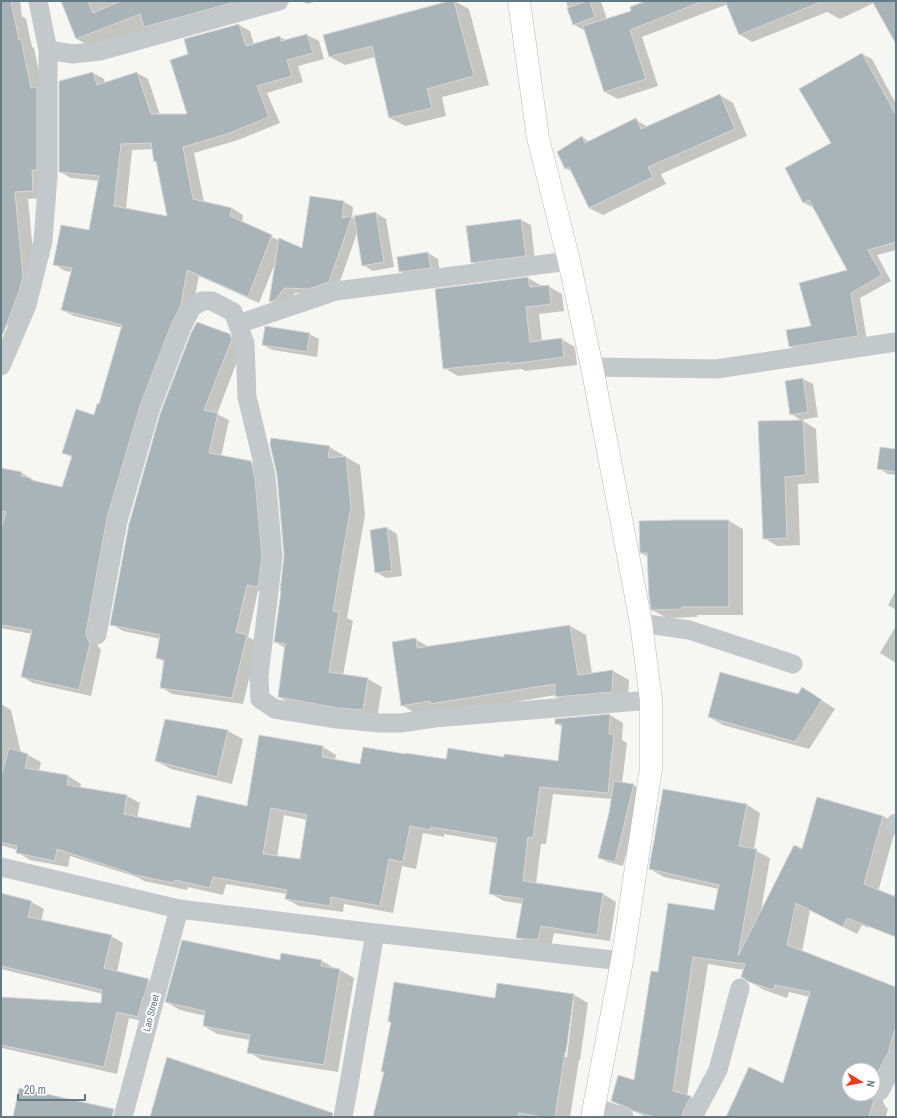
<svg xmlns="http://www.w3.org/2000/svg" width="897" height="1118" viewBox="0 0 897 1118" font-family="'Archivo Narrow',sans-serif">
<style>
.shadow{fill:#0003;fill-rule:evenodd}
.building{fill:#a9b4b8;stroke:#d7d7d5;fill-rule:evenodd}
.lines{fill:none;stroke-linecap:round;stroke-linejoin:round}
.secondary-casing{stroke:#b2babe;stroke-width:23}
.street{stroke:#c3c8cb;stroke-width:19}
.secondary{stroke:#fff;stroke-width:22}
.labels{text-anchor:middle;dominant-baseline:central;stroke-width:4;stroke-linejoin:round;paint-order:stroke}
.street-label{font-size:10px;fill:#627986;stroke:#fff}
</style>
<rect width="100%" height="100%" fill="#f6f6f2"/>
<path class="shadow" d="M1,1H20L22,16L26,19L32,47L34,48L43,91L46,198L28,199L36,283L21,330L3,324L1,331Z
M59,1H294L163,38L96,50L77,39L63,4Z
M301,1H318L307,4Z
M453,1H454L469,9L489,85L442,97L446,116L405,126L390,118L375,57L345,65L330,57Z
M566,1H601L607,19L633,11L649,1H896V42L874,3L840,19L827,12L752,42L739,34L728,4L642,37L658,86L618,99L605,92L585,31L573,24Z
M239,25L250,31L254,45L280,37L286,40L307,35L319,41L324,59L298,66L303,82L267,93L280,123L238,140L194,153L204,202L232,208L243,215L242,222L280,241L303,250L311,197L344,202L353,207L352,217L355,219L376,213L386,219L394,267L373,271L363,265L357,233L338,287L318,294L295,293L285,305L279,307L270,301L276,261L259,303L199,276L192,311L151,413L97,640L98,646L101,650L91,696L33,683L22,677L32,634L1,628V469L22,473L38,483L63,488L73,458L64,453L95,417L100,406L123,328L74,316L62,310L72,272L65,271L54,264L89,231L99,181L71,178L60,172L93,73L104,79L105,84L137,73L148,79L160,115H188L190,55ZM153,149L155,161L158,163L168,217L126,209L132,150Z
M862,54L872,59L896,104V250L877,255L891,281L860,298L867,341L799,352L790,346L812,327L849,270L814,208L804,203L786,168L832,144Z
M720,95L733,103L747,136L661,174L666,184L603,215L589,208L573,172L565,168L582,137L590,142L636,120L648,127Z
M521,220L531,225L535,261L482,268L472,262Z
M428,253L438,259L440,273L410,277L400,271Z
M528,278L542,286H548L562,294L564,311L539,314L542,341L561,339L575,347L577,365L525,371L522,369L458,376L444,368Z
M309,334L319,339L317,357L273,350L263,345Z
M229,335L241,342L243,346L217,414L229,420L221,457L251,462L262,469L270,593L258,591L248,637L258,642L243,704L172,694L161,687L165,662L157,658L161,639L123,631L111,624Z
M803,379L813,384L818,417L801,420L791,414Z
M803,421L816,429L819,483L798,484L800,545L777,546L764,538Z
M329,447L343,455V458L346,457L360,465L365,515L347,618L353,621L343,675L368,679L382,687L377,718L293,705L279,697L285,648L275,642Z
M896,450V475L888,474L878,468Z
M729,521L743,529V615H697V617L667,618L652,610L648,557L641,553Z
M387,528L397,534L402,576L386,578L376,572Z
M896,590V610L888,605Z
M570,626L586,635L592,674L613,671L629,680L628,701L573,706L556,696V695L448,713L418,715L402,705L415,639L429,647Z
M896,626V663L880,653Z
M798,695L815,696L835,709L809,749L723,725L709,717Z
M1,704L11,710L21,753L28,755L41,762L39,771L68,776L81,784L80,788L127,796L140,803L137,818L191,829L248,807L260,736L323,747L336,755L335,760L361,765L505,758L559,762L562,727L556,723L610,715L623,723L622,740L627,743L622,783L633,785L642,790L623,866L608,862L599,858L612,799L553,794L546,844H541L536,884L603,894L616,902L610,941L554,933L551,947L530,945L517,937L523,904L504,901L491,894L497,843L444,834V837L423,833L416,869L402,866L393,913L344,904L343,912L299,906L286,899L287,894L226,884L223,895L188,887L187,890L144,881L137,877L70,856L68,867L30,860L17,852V850L1,845ZM284,815L307,820L301,860L277,857Z
M166,720L228,731L243,739L232,784L171,769L156,761Z
M746,804L760,813L754,850L770,858L761,911L803,850L883,816L896,824V827L868,928L862,925L857,934L810,910L802,952L896,988V1072L884,1095L883,1101L885,1106L888,1109L886,1116L887,1117H727L784,1085L810,997L789,992L787,998L764,990L742,977L744,970L708,964L687,1096L691,1097L705,1105L699,1117H646L638,1113L626,1109L612,1101L635,1081L659,974L715,911L719,889L664,877L650,869ZM849,1070H873V1094H849Z
M896,890V938L881,930Z
M1,894L31,902L44,909L41,921L111,936L123,943L117,972L148,980L161,987L150,1023L129,1018L117,1074L2,1048L1,1056V998L101,1004L103,994L1,969Z
M282,954L322,961L336,969L340,970L354,978L338,1072L262,1060L248,1052L250,1040L217,1034L204,1026L206,1016L180,1010L166,1002L281,961Z
M574,995L588,1003L580,1060H579L570,1117H374L385,1073L382,1071L392,1023L389,1021ZM572,999H574L567,1057H565Z"/>
<path class="building" d="M1,1H11L19,40L21,39L31,88L37,87V170H32L33,191L15,192L23,275L20,289L3,334H1Z
M61,1H88L93,13L121,1H232V3L144,27L140,14L76,39Z
M449,1H454L474,76L427,89L432,108L389,118L372,46L329,57L323,35Z
M587,1H590L595,17L573,25L567,8Z
M646,1H701V2L630,30L646,79L604,92L583,26L631,11L630,7Z
M725,1H821V2L739,35Z
M872,1H896V44Z
M239,24L246,46L280,36L281,41L307,34L313,53L287,60L292,76L257,86L269,117L227,134L183,147L193,199L232,208L230,216L272,235L248,297L187,270L181,305L171,325L140,406L107,518L86,633L87,638L90,643L79,690L21,677L32,630L1,625V529L6,512L1,511V468L22,472L21,476L31,478V480L62,487L72,456L62,453L76,409L94,415L97,404H99L122,325L61,310L72,268L53,265L61,225L89,230L99,176L59,172V81L93,72L97,85L137,72L151,114H187L170,60L188,54L184,39ZM151,143L154,162L156,161L167,216L114,206L121,144Z
M862,53L896,115V242L868,250L882,275L851,293L858,336L789,347L786,330L811,326L799,283L847,270L809,200L803,203L785,168L831,143L799,89Z
M720,94L735,129L648,167L653,177L589,208L569,167L565,169L557,152L582,136L585,143L636,118L641,129Z
M310,196L344,201L342,218L352,216L329,282L308,289L285,288L275,300L269,302L279,238L302,248Z
M376,212L384,262L362,266L354,216Z
M521,219L526,256L471,263L466,226Z
M428,252L431,268L399,272L397,257Z
M528,277L530,287L549,285L551,304L526,307L530,342L562,338L564,357L510,364V362L443,369L435,289Z
M197,322L230,334L232,339L204,410L218,413L209,453L251,461L255,478L262,557L258,587L247,585L236,632L247,635L232,698L160,688L164,660L156,658L160,635L110,625L129,524L160,414L191,333Z
M265,326L310,333L307,352L262,345Z
M803,378L808,412L790,415L785,381Z
M803,420L806,475L785,477L787,538L763,539L758,421Z
M271,438L330,446L328,458L346,456L351,506L333,611L339,612L329,672L368,678L363,710L338,708L278,697L285,644L274,642L281,591H280L284,556L277,475L270,444Z
M880,447L896,449V472L877,469Z
M675,520H729V607H682V609L651,610L649,597L647,553H640L639,521Z
M387,527L392,571L375,573L370,530Z
M570,625L578,675L613,670L612,692L555,697V684L430,704V701L401,706L392,642L416,638L417,648Z
M720,672L798,694L802,687L822,700L795,742L708,717Z
M610,714L609,734H614L608,793L540,787L533,838L528,837L523,881L603,893L597,935L541,926L538,940L516,938L523,899L489,894L497,838L431,827V830L410,826L403,862L389,859L380,906L331,897L330,906L285,899L287,890L213,877L210,888L175,880L174,883L130,874V873L57,849L55,861L16,853L17,846L1,842V777L9,748L28,754L25,768L68,775L67,785L127,795L124,814L190,828L197,795L247,806L259,735L323,746L322,757L360,764L363,747L405,754V753L446,759L448,748L504,757V754L558,761L562,724H555V719ZM271,808L307,815L300,859L263,854Z
M165,719L228,730L217,777L155,761Z
M614,781L634,784L615,862L598,858L609,813Z
M663,789L747,804L739,846L757,849L738,956L794,845L802,849L817,797L883,816L864,884L896,897V937L847,918L843,927L796,903L787,945L896,987V1026L888,1053L873,1081V1070H849V1094H870L871,1097L874,1100L869,1117H726L749,1067L783,1083L810,992L775,985L773,990L749,982L743,978L741,977L745,964L693,957L673,1091L691,1096L683,1112L682,1117H655L633,1111L627,1107L611,1101L618,1075L634,1080L651,971L658,972L668,903L714,910L719,885L649,869Z
M1,893L32,901L28,917L112,935L104,968L149,979L144,997H143L138,1017L117,1012L104,1067L1,1045V997L101,1003L102,990L1,966Z
M182,940L280,960L281,953L322,960L321,966L340,969L324,1065L247,1053L250,1035L203,1026L205,1011L165,1002Z
M394,982L495,998L497,983L574,994L566,1052H565L555,1117H542L519,1113L518,1117H373L384,1072H381L391,1022H388Z
M167,1057L333,1113L332,1117H150Z
M19,1088L114,1109L112,1117H13Z"/>
<g class="lines">
<g class="secondary-casing">
<path id="secondary" d="M519,1L538,138L569,261L592,367L641,623L651,700V768L622,961L592,1117"/>
</g>
<path class="street" d="M48,50L73,54L100,51L279,1
M238,324L336,291L569,261
M1,366L27,305L43,241L48,175V50L38,1
M592,367L716,369L896,342
M641,623L689,630L793,664
M97,635L118,521L150,410L181,329L192,307L202,301H212L233,312L245,343L247,397L266,476L273,557L259,676L260,699L275,709L337,719L380,723H401L434,718L651,700
M895,825L896,823
M1,867L179,909L375,933L622,961
M880,1091L896,1060
M594,1107L624,1117
M123,1117L179,909
M343,1117L350,1078L375,933
M693,1117L718,1070L740,988"/>
<use href="#secondary" class="secondary"/>
</g>
<g class="labels">
<g class="street-label">
<text transform="translate(151 1013) rotate(-75)">Lao Street</text>
</g>
</g>
<rect width="897" height="1118" fill="none" stroke="#627986" stroke-width="4"/>
<g transform="translate(861 1082) rotate(100)"><circle r="19" fill="#ffffff" stroke="#c0c9cf"/>
<path d="M0-3L7 15L0 10L-7 15Z" fill="#f23916"/>
<text y="-6" font-size="11" font-weight="bold" text-anchor="middle" fill="#627986">N</text>
</g>
<path d="M18 1094v6h67v-6" fill="none" stroke="#627986" stroke-width="2"/>
<text x="24" y="1094" font-size="12" fill="#627986" stroke="#ffffff" stroke-width="3" paint-order="stroke">20 m</text>
</svg>
